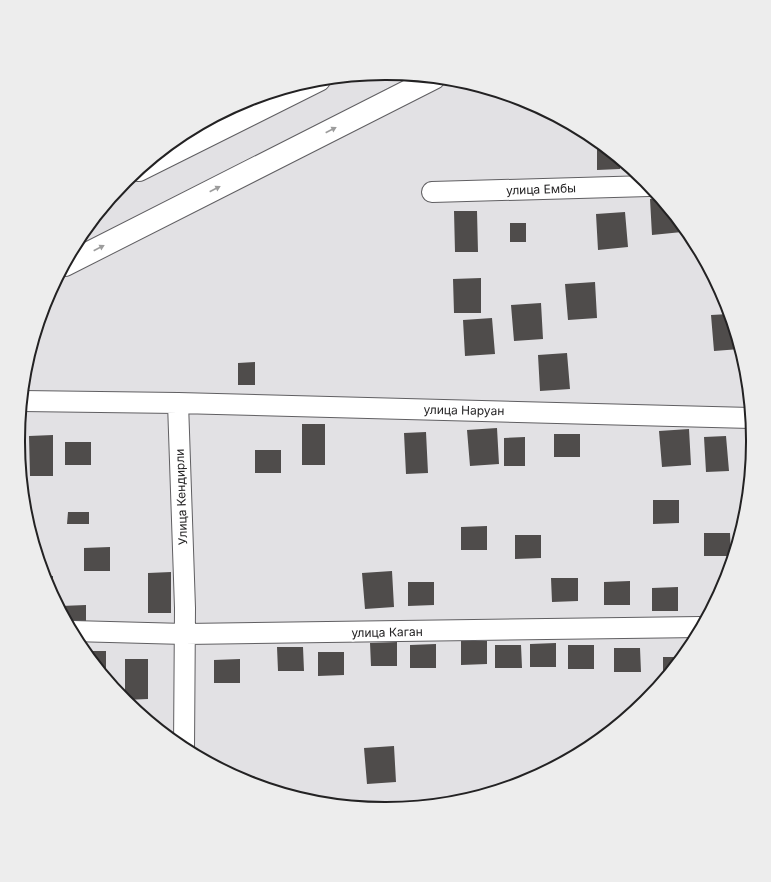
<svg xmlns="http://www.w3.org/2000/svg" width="771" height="882" viewBox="0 0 771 882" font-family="Inter,sans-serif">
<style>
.building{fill:#4f4c4b}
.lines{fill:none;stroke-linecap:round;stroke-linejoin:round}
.minor-casing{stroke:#605f62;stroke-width:22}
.major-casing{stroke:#605f62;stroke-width:24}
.minor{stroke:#fff;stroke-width:20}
.major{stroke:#fff;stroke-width:22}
.oneway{fill:#9c9c9c}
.labels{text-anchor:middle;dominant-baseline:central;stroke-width:4;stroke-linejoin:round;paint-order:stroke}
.street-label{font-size:12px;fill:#232223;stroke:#fff}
.rim{fill:none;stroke:#232223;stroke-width:2}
</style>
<rect width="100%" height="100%" fill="#e2e1e4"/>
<path class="building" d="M597,142L620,161V169L597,170Z
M659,198L681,225L682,232L652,235L650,199Z
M454,211H477L478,252H455Z
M625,212L628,247L598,250L596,214Z
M510,223H526V242H510Z
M481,278V313H454L453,279Z
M595,282L597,318L568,320L565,284Z
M541,303L543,339L514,341L511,305Z
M729,314L740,349L714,351L711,315Z
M492,318L495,354L465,356L463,320Z
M567,353L570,389L540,391L538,355Z
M255,362V385H238V363Z
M302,424H325V465H302Z
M497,428L499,464L470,466L467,430Z
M689,429L691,465L662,467L659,431Z
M426,432L428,473L406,474L404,433Z
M554,434H580V457H554Z
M53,435V476H30L29,436Z
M726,436L729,471L706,472L704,437Z
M525,437V466H504V438Z
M65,442H91V465H65Z
M255,450H281V473H255Z
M653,500H679V523L653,524Z
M68,512H89V524H67Z
M487,526V550H461V527Z
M704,533H730L731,556H704Z
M515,535H541V558L515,559Z
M110,547V571H84V548Z
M392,571L394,607L365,609L362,573Z
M171,572V613H148V573Z
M44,576H53V595L46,581Z
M551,578H578V601L552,602Z
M630,581V605H604V582Z
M408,582H434V605L408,606Z
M678,587V611H652V588Z
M86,605V627H70L61,609V606Z
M461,641H487V664L461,665Z
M397,642V666H371L370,643Z
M556,643V667H530V644Z
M436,644V668H410V645Z
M495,645H521L522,668H495Z
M568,645H594V669H568Z
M277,647H303L304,671H278Z
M614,648H640L641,672H614Z
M85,651H106V677Z
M318,652H344V675L318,676Z
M663,657H681L663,679Z
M125,659H148V699L125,700Z
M240,659V683H214V660Z
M394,746L396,782L367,784L364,748Z
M333,798L334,803L310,800V799Z"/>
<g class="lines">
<g class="minor-casing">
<path id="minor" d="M432,192L649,186
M22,401L178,403L185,608L184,748
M178,403L751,418
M72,631L185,634L701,627"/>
</g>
<g class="major-casing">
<path id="major" d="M139,170L319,80
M65,265L434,78"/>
</g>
<use href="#minor" class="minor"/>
<use href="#major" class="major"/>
</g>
<defs><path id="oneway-solid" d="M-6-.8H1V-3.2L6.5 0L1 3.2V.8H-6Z"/></defs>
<g class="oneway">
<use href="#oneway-solid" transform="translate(331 130) rotate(-27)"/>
<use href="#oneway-solid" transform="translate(215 189) rotate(-27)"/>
<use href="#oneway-solid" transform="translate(99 248) rotate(-27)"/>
</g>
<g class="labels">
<g class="street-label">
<text transform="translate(541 189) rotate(-2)">улица Ембы</text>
<text transform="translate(464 410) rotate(1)">улица Наруан</text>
<text transform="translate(181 497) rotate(-92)">Улица Кендирли</text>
<text transform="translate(387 632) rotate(-1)">улица Каган</text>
</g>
</g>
<path d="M0 0H771V882H0ZM385 80H386A360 360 0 0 1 746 440V442A360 360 0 0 1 386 802H385A360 360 0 0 1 25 442V440A360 360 0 0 1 385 80Z" fill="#ededed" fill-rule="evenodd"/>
<path class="rim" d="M385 80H386A360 360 0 0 1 746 440V442A360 360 0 0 1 386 802H385A360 360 0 0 1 25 442V440A360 360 0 0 1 385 80Z"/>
</svg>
